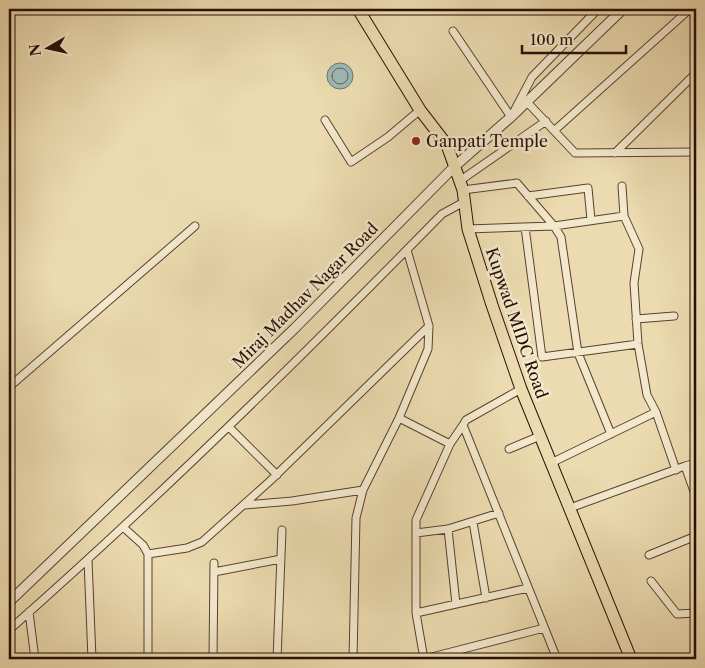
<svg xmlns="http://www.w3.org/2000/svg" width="705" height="668" viewBox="0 0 705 668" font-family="'Libre Caslon Text',serif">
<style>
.water{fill:#9db8b6;stroke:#6e746f}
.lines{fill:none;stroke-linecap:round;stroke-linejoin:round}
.shore{stroke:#62635e;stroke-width:1}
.minor-casing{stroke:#584130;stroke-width:9}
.tertiary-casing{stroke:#584130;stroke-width:11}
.primary-casing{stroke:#270e05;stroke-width:13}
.minor{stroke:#f3e8cc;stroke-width:7}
.tertiary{stroke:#f3e8cc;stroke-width:9}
.primary{stroke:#ecdbb0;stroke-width:11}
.poi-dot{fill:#8f2418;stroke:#f3e8cc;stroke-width:2}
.labels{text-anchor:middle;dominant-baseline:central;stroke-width:5;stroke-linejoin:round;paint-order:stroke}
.poi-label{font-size:16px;fill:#270e05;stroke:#f3e8cc;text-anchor:start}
.street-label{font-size:16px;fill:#270e05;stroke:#f3e8cc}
</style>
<rect width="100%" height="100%" fill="#ecdbb0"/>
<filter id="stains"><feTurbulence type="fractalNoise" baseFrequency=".004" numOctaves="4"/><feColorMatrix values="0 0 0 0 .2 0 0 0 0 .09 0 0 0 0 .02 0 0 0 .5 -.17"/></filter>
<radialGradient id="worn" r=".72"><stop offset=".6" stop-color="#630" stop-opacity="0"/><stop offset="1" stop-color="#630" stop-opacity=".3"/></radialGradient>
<path class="water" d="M327 76a13 13 0 1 1 26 0a13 13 0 1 1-26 0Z"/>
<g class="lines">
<path class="shore" d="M332 76a8 8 0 1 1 16 0a8 8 0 1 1-16 0Z"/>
<g class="minor-casing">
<path id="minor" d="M9,11L21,9
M453,31L511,117L532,77L598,9
M526,101L575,153L696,152
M325,120L351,162L388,137L420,110
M555,130L690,9
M615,153L696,73
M461,180L546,121
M622,186L624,216L639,249L634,283L638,344L647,395L656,412L676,470
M463,190L517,183L554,226L624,216
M528,196L588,188L591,220
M525,227L542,357L638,344
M468,229L554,226L561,237L578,353L611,434
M636,319L674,316
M9,387L195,226
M521,389L466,420L463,425L557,659
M399,418L450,444
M229,427L277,475
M509,449L540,436
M551,463L656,412
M696,463L685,466L696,497
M245,505L292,501L363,490
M570,508L685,466
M473,522L486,598
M123,527L143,545L148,554V659
M448,529L456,604
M416,533L448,529L499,513
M148,554L187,548L202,542L270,481L429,326
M649,555L696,536
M88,560L92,659
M214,572L281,559
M651,581L677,614L696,613
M29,612L35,659
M416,613L528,588
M9,630C159,498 302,357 442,214L464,202
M213,659L214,563
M277,659L282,530
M353,659L356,518L363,490L399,418L428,349L429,326L407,250
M387,659H388
M424,659L416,613V520L450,444L463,425
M424,659L544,628"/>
</g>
<g class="tertiary-casing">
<path id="tertiary" d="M9,602L294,329L454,167L511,117L623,9"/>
</g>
<g class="primary-casing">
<path id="primary" d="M358,9L420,110L447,145L463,190L468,229L492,305L521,389L631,659"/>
</g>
<use href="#minor" class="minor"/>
<use href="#tertiary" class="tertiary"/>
<use href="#primary" class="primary"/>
</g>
<circle class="poi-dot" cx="416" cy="141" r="5"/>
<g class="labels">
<g class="poi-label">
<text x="426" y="141">Ganpati Temple</text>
</g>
<g class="street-label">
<text transform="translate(305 295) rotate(-45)">Miraj Madhav Nagar Road</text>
<text transform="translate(517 323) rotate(71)">Kupwad MIDC Road</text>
</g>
</g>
<rect width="705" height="668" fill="none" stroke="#ecdbb0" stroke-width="30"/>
<rect x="10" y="10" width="685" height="648" fill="none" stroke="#270e05" stroke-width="2.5"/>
<rect x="15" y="15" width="675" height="638" fill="none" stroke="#270e05"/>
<g transform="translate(48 48) rotate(261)" stroke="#f3e8cc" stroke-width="4" paint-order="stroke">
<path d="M0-4L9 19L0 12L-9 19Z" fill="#270e05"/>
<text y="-8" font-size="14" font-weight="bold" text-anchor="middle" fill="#270e05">N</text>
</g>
<path d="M522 45v8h104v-8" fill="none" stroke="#270e05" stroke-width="2.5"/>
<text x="530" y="45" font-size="15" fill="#270e05" stroke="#f3e8cc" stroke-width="4" paint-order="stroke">100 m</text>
<rect width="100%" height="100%" filter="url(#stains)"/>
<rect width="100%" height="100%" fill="url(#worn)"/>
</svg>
